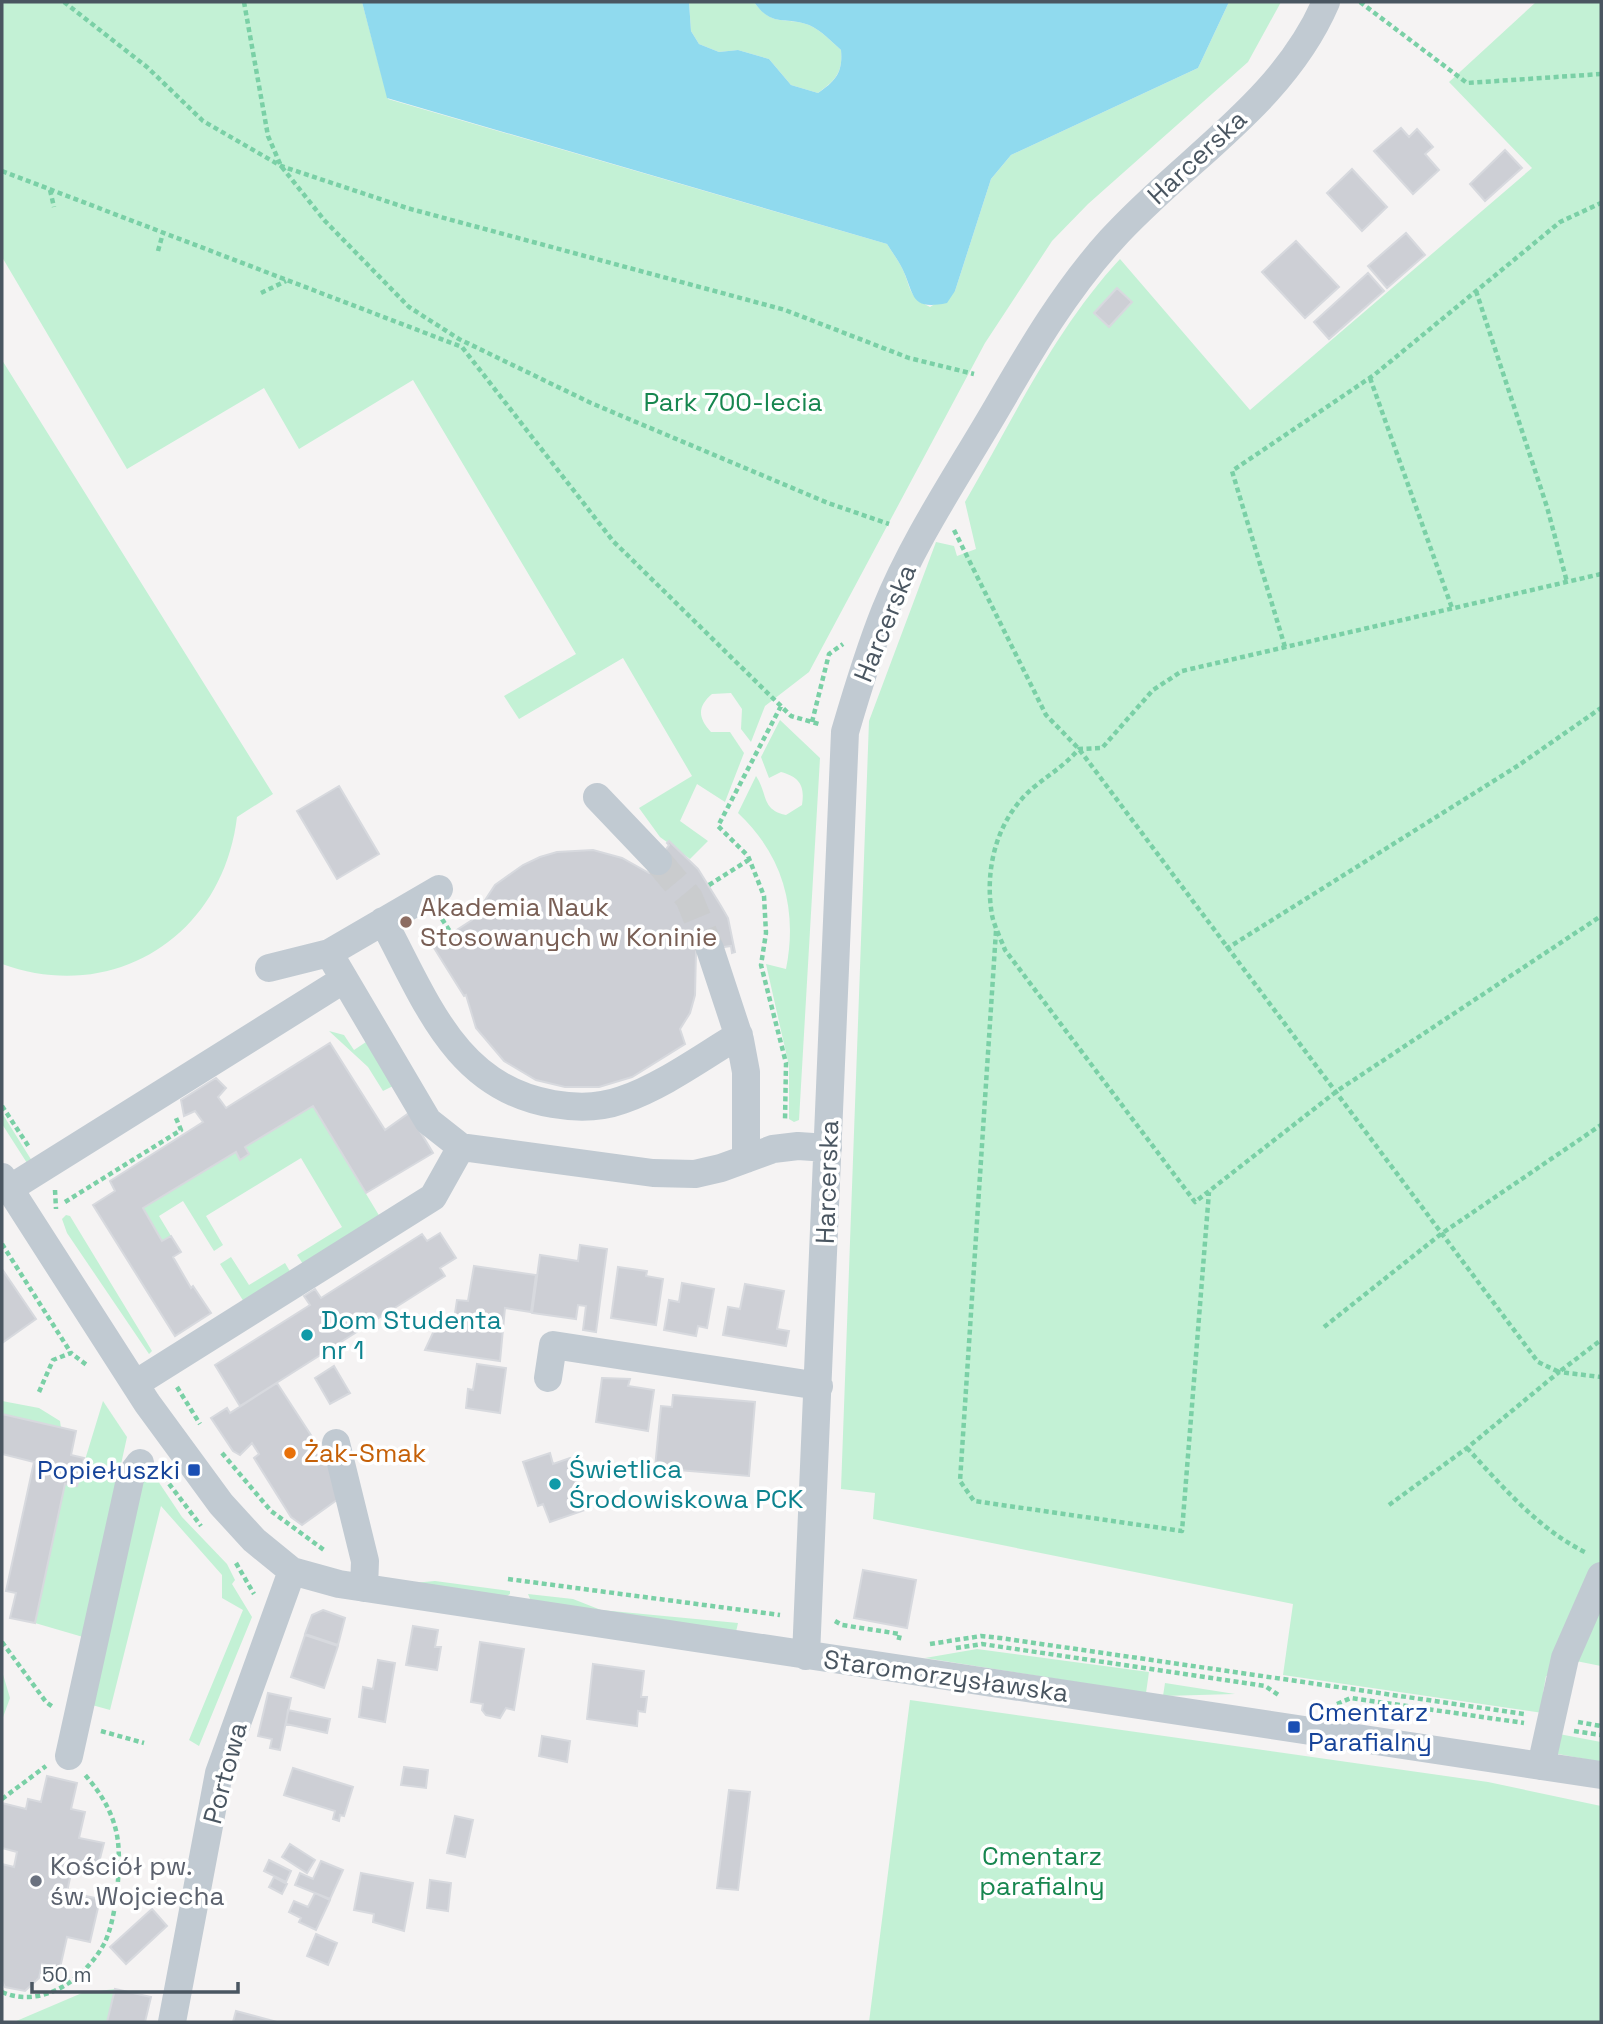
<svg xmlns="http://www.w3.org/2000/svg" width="1603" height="2024" viewBox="0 0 1603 2024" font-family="'Space Grotesk',sans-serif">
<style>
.green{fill:#c3f1d5}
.water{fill:#90daee}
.building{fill:#cdcfd5;stroke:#d7d9de;stroke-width:2}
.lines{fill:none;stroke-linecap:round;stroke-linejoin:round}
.minor-tunnel{stroke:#caccce;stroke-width:28;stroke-dasharray:28 14;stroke-linecap:butt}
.path{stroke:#7ad0a6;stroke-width:4.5;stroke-dasharray:5 3.5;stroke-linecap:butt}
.minor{stroke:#c1cad2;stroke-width:28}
.education-dot{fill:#8d6e63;stroke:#fff;stroke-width:2.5}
.culture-dot{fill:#0f9aa8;stroke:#fff;stroke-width:2.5}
.food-dot{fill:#e8710a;stroke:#fff;stroke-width:2.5}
.transit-dot{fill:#1a4fb4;stroke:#fff;stroke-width:2.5}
.worship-dot{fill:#6b7280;stroke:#fff;stroke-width:2.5}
.labels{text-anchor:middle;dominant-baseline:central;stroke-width:7;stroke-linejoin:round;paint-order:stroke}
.street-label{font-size:26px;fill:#4a5661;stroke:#fff}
.park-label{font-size:26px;fill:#17864f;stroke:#fff}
.education-label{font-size:26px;fill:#785e54;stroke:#fff;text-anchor:start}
.culture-label{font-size:26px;fill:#0d838f;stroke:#fff;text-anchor:start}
.food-label{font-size:26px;fill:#c56008;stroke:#fff;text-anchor:start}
.transit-label{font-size:26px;fill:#164399;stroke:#fff;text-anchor:end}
.worship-label{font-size:26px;fill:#5b616d;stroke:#fff;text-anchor:start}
</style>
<rect width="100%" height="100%" fill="#f5f3f3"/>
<path class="green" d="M2,2H362L388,99L887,244C892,252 898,260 902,268C912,288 906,295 930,307L955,291L991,179L1011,155L1198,68L1229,2H1281L1248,62L1088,204L1052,241L985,343L809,672L765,706L751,742L741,729L742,709L731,693L712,694C698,706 697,717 711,732H730L744,753L725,802L697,784L680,821L708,841L690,859L660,837L639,808L692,776L623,658L519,719L504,696L576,654L413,380L299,449L264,388L127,469L2,257Z
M689,2H754C773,28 784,16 809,25C821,30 832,42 841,50C843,72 836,80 818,93L791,85L769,59L738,50L719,52L699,44L691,31Z
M1536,2H1601V1666L1556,1657L1552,1675L1546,1676L1543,1693L1547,1698L1543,1713L1283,1675L1293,1604L873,1519L875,1493L841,1489L869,721L936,542L954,546L957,556L976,549L965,502C1012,421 1055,329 1120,259L1250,410L1532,168L1449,82Z
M2,360L273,794L237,817C223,935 115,1005 2,964Z
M780,720L820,758L799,1120L794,1122L789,1119V1066L766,964L786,969C798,909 783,855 738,813L756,776C768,794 761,810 786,815L802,805C805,786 800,777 781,772L769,778L761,757Z
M329,1031L344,1035L354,1050L366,1042L393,1086L383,1091L368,1067Z
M313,1106L380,1217L303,1264L297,1255L342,1227L301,1158L206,1216L223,1245L214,1251L183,1201L159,1216L171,1236L162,1241L143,1208L236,1152L240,1160L249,1154L245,1147Z
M2,1113L32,1161L27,1163L2,1124Z
M66,1215L70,1216L152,1351L149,1354L67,1233L62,1219Z
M231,1257L249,1285L285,1263L291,1273L244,1302L220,1264Z
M2,1401L39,1408L60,1421L61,1428L2,1414Z
M103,1401L127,1437L83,1637L35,1623L65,1484L77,1486Z
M154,1475L182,1517L227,1564L235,1580L232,1584L252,1617L199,1746L189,1740L243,1610L222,1598V1575L161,1506L110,1710L92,1705L143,1482Z
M435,1581L510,1591V1594L504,1598L413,1583Z
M528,1594L573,1599L601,1610L738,1623L736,1632L531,1601Z
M977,1649L1149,1672L1146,1693L925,1658Z
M2,1671L10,1698L2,1720Z
M1165,1683L1235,1694L1163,1696Z
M910,1700L1488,1782L1601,1806V2022H869Z
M1559,1734L1601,1742V1762L1558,1754L1555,1749Z
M115,1989L107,2022H14L82,1993Z"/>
<path class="water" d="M362,2H689L691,31L699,44L719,52L738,50L769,59L791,85L818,93C836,81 843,72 841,50C832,42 821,30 809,25C784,16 772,28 754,2H1229L1198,68L1011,155L991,179L955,291L947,303C909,311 915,294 902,268C898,260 892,252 887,244L387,98Z"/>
<path class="building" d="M1401,128L1409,137L1417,129L1433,147L1425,154L1439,170L1413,194L1374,151Z
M1505,150L1522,168L1485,201L1470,184Z
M1352,169L1387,207L1362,231L1327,193Z
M1406,233L1425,255L1387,288L1368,266Z
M1296,241L1339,287L1305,318L1262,272Z
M1368,273L1384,291L1329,339L1314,322Z
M1117,288L1132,302L1109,327L1094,313Z
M339,786L379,854L337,879L297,811Z
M669,841L698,869L721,906L728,918L735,952L732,953L731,946L696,951L695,995L690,1013L680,1029L685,1044L632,1077L599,1087H565L536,1080L504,1061L476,1028L466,995L464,996L429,940L431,938L435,944L472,920L495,885L523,865L540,857L557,852L593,850L622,858L649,873L669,845L667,843Z
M330,1043L385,1130L409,1113L433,1153L366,1193L313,1106L245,1147L249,1154L240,1160L236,1152L143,1208L162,1241L171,1236L181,1252L173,1257L191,1288L193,1286L211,1313L175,1336L93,1205L115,1191L110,1181L203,1122L195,1111L184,1116L181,1100L216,1078L226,1088L218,1097L226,1108Z
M440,1233L456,1258L440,1268L445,1276L240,1406L215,1365L310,1305L304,1296L315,1289L321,1298L422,1234L427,1241Z
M580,1245L607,1249L596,1332L583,1330L586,1306L578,1305L576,1319L532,1313L540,1255L578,1261Z
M474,1266L536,1275L531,1312L505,1308L500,1361L425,1350L437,1324L453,1326L457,1300L468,1301Z
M618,1267L647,1271L646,1276L663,1279L656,1325L611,1318Z
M2,1269L36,1319L2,1343Z
M682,1283L714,1289L707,1328L698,1326L696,1336L664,1330L669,1300L679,1302Z
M745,1284L784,1291L777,1329L789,1331L786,1346L723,1335L728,1307L740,1309Z
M477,1364L506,1368L500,1413L466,1408L468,1389L473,1390Z
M334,1366L350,1393L330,1404L315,1378Z
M602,1378L630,1379L628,1386L654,1390L648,1431L596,1422Z
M277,1383L348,1492L302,1525L291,1517L254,1458L259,1454L252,1443L240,1455L233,1451L211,1418L227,1408L230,1413Z
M673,1395L755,1402L749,1476L655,1468L661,1406L672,1407Z
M2,1414L76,1431L71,1455L84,1458L77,1486L65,1484L35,1623L10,1618L16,1593L6,1591L34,1462L2,1454Z
M550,1453L553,1464L570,1458L588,1509L550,1522L543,1504L538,1506L523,1462Z
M863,1570L916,1580L907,1628L854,1618Z
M323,1610L345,1618L338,1645L305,1634L312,1615Z
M413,1626L438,1630L435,1647H441L437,1670L406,1665Z
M305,1635L338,1646L324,1688L291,1677Z
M480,1642L524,1649L514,1710L506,1708L500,1718L486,1715L482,1710L483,1704L471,1702Z
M378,1660L395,1663L385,1722L359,1717L363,1687L373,1689Z
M593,1664L644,1671L641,1697H647L645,1712L638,1711L637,1726L587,1719Z
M268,1693L291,1698L280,1750L270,1748L272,1739L258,1736Z
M288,1710L330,1719L327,1733L286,1724Z
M542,1736L570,1741L567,1762L539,1756Z
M404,1767L428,1770L426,1788L401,1785Z
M293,1768L353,1787L344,1816L340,1815L339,1821L333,1819L335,1811L284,1795Z
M47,1776L77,1783L71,1809L85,1812L79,1838L104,1843L97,1870L73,1864L67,1892L100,1899L90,1942L67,1937L60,1968L42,1964L39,1978L25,1991L5,1987L2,1981V1864L14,1867L17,1852L2,1848V1803L26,1809L28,1799L41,1802Z
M729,1790L750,1792L738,1890L717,1888Z
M455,1816L473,1820L465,1857L447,1853Z
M290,1844L315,1860L307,1873L282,1857Z
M269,1860L291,1871L286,1882L264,1871Z
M321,1861L343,1870L330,1899L295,1885L300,1873L313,1879Z
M361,1873L413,1883L404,1931L373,1922L374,1914L354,1910Z
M274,1877L287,1884L282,1894L269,1887Z
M430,1880L451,1883L448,1911L427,1908Z
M315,1893L330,1900L316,1930L299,1922L301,1918L289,1912L294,1901L308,1907Z
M152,1909L167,1926L126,1964L110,1947Z
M316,1934L337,1943L328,1965L307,1956Z
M115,1989L151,1997L145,2022H107Z
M236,2011L277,2022H233Z"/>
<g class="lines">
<path class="minor-tunnel" d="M658,861L689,898L710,949"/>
<path class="path" d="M64,2L147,67L203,121L281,166L407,208L785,310L909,358L974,374
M244,2L268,136L281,166L325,221L409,307L459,339L591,403L828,503L889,524
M1360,2L1467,83L1601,74
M2,171L462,347L613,541L791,716L819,724
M50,190L54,207
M158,251L163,233
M1476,291L1547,507L1567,582
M261,293L286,281
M1370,378L1452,608
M954,530L1046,715L1079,749L1538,1362L1559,1372L1601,1340
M1601,574L1182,671L1153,690L1102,748L1079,749C1063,767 1051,773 1034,787C997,818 984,868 992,915C994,926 1001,939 1005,950L1195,1202L1337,1091L1601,916
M1285,647L1232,471L1374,375L1560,222L1601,203
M781,706L718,826L748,856L764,896L766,933L761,965L786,1063L785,1121
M812,722L829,654L843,644
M709,885L750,859
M442,919L451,933
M996,931L960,1481L974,1501L1182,1531L1209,1192
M1226,949L1519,765L1601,708
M2,1106L29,1147
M55,1190L56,1209
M65,1202L181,1130L176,1118
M2,1244L71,1353
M1324,1327L1441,1234L1601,1125
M177,1387L200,1424
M39,1392L53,1360L71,1353L88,1366
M1467,1448C1502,1486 1540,1531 1587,1553
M222,1453L271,1511L324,1550
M164,1477L201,1526
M1389,1505L1467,1448L1559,1372L1601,1377
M236,1563L254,1594
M508,1579L780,1615
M835,1621L842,1625L900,1634L898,1643
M2,1642L46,1702L53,1707
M930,1644L981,1636L1000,1638L1524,1714
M956,1648L982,1644L1265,1686L1280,1696
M1337,1704L1351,1698L1524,1723
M1578,1722L1601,1726
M101,1731L144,1743
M1574,1731L1601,1735
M2,1799L46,1766
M2,1992C42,2009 84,1980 104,1944C116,1921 121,1868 118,1842C115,1816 102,1794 85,1775"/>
<path class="minor" d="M597,797L658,861
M383,921C426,1000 455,1088 553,1104C576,1108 600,1108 622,1100C663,1086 702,1057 739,1035
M710,949L740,1040L746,1072V1159
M329,953L428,1121L461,1147L653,1173L695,1174L721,1168L773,1149L798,1146L828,1148
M269,968L329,953L439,889
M2,1177L147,1403L221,1504L254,1540L292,1571L339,1584L1601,1775
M9,1189L343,980
M548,1378L553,1345L819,1386
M135,1384L433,1197L461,1147
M336,1443L365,1561L364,1588
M806,1656L845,732C857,691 869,651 885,611C913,541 957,476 995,411C1030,351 1064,292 1111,240C1183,160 1282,104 1326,2
M69,1756L131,1475L140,1463
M1541,1766L1565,1658L1601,1576
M172,2022L219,1773L292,1571"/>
</g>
<circle class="education-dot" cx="406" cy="922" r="7"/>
<g class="culture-dot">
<circle cx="307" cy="1335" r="7"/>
<circle cx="555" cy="1484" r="7"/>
</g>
<circle class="food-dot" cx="290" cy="1453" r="7"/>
<g class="transit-dot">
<rect x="187" y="1463" width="14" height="14" rx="3.5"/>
<rect x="1287" y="1720" width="14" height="14" rx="3.5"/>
</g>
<circle class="worship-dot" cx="36" cy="1881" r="7"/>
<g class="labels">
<g class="street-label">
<text transform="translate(1197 157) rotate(-43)">Harcerska</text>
<text transform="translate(885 623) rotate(-68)">Harcerska</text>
<text transform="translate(827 1182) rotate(-88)">Harcerska</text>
<text transform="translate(946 1676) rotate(8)">Staromorzysławska</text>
<text transform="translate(225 1773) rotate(-75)">Portowa</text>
</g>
<g class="park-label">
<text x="733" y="402">Park 700-lecia</text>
<text x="1042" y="1856">Cmentarz<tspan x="1042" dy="30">parafialny</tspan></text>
</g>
<g class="education-label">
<text x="420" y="907">Akademia Nauk<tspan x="420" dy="30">Stosowanych w Koninie</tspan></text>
</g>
<g class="culture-label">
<text x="321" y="1320">Dom Studenta<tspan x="321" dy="30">nr 1</tspan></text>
<text x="569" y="1469">Świetlica<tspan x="569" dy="30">Środowiskowa PCK</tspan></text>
</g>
<g class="food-label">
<text x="304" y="1453">Żak-Smak</text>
</g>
<g class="transit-label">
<text x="180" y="1470">Popiełuszki</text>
<text x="1308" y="1712" text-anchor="start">Cmentarz<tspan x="1308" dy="30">Parafialny</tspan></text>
</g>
<g class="worship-label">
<text x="50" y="1866">Kościół pw.<tspan x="50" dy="30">św. Wojciecha</tspan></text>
</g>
</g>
<rect width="1603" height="2024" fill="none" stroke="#4a5661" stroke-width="7"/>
<path d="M32 1982v10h206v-10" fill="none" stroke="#4a5661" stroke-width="3.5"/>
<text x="42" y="1982" font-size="21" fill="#4a5661" stroke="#ffffff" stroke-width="5" paint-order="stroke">50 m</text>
</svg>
